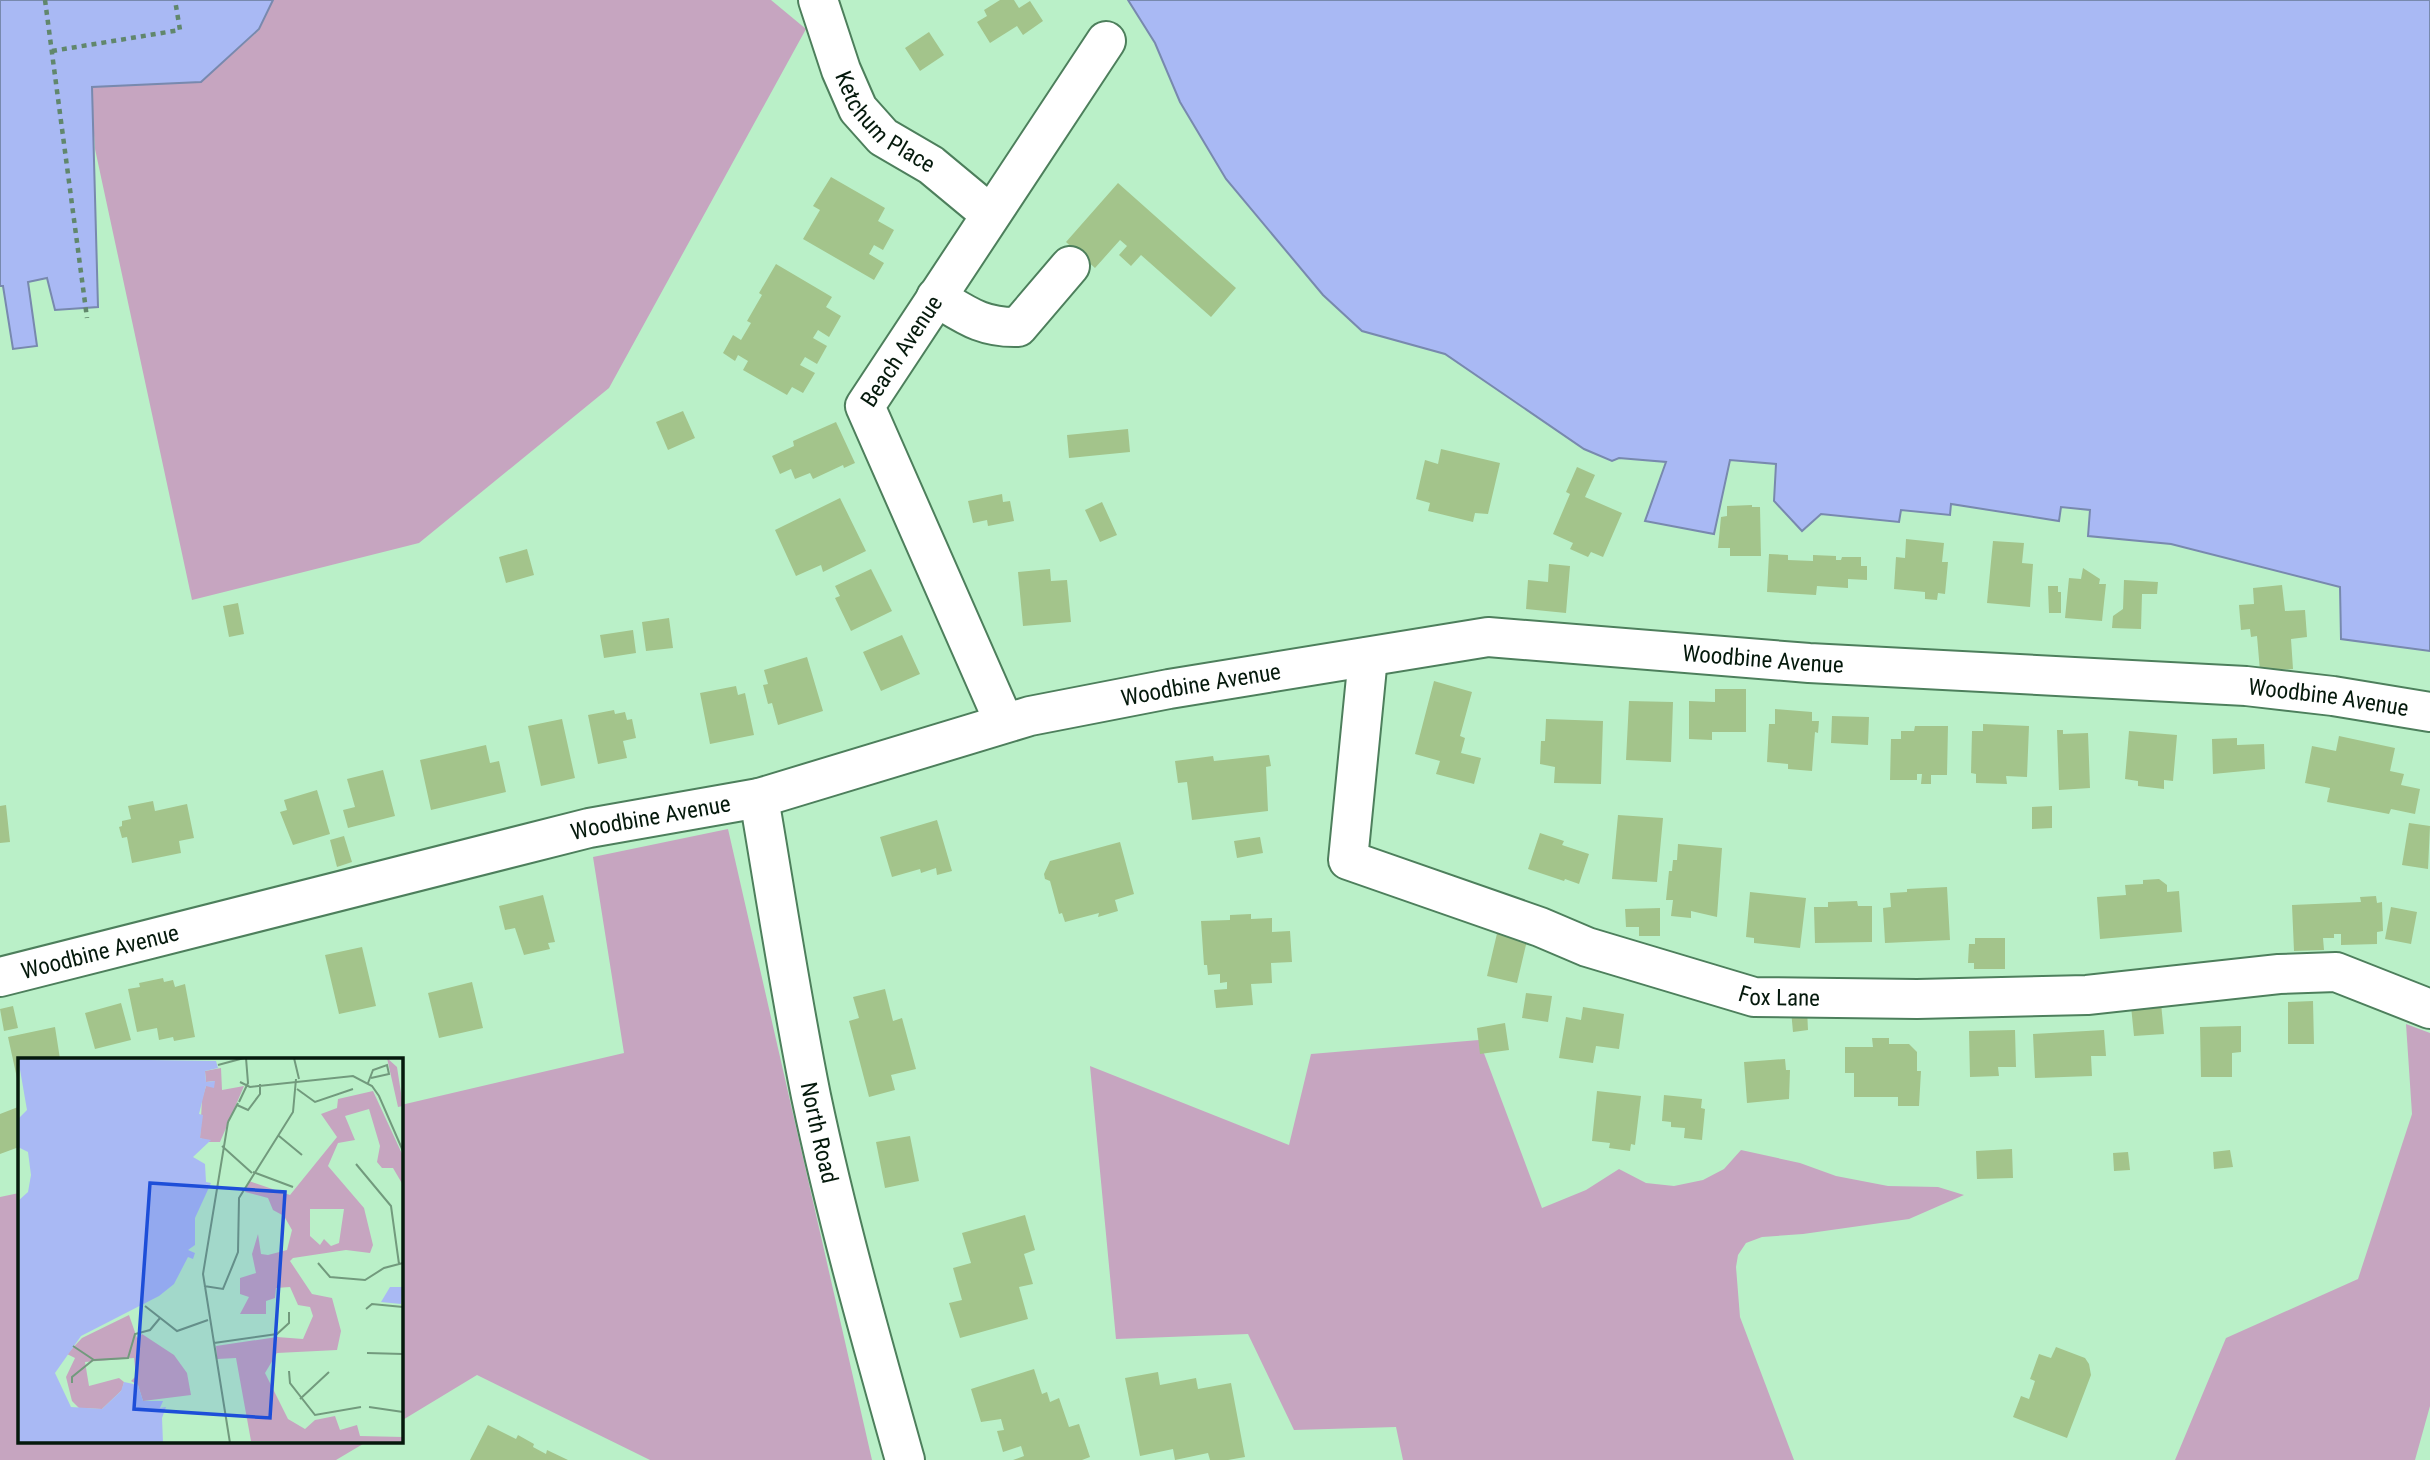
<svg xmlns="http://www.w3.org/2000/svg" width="2430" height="1460" viewBox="0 0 2430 1460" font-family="'Roboto Condensed',sans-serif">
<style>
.green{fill:#c6a5c0}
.water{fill:#a9b9f4;stroke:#7889ae;stroke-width:2}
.building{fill:#a3c48b}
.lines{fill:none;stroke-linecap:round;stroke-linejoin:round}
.minor-casing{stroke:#4d7f5c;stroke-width:42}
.major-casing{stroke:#4d7f5c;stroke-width:42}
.path{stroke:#61876c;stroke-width:4.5;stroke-dasharray:5 5;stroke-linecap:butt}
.minor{stroke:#fff;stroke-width:38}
.major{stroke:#fff;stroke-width:38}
.labels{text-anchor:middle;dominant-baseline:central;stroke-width:5;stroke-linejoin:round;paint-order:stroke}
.street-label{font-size:23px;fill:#05190c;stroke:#fff}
.inset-road{fill:none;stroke:#729a7d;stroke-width:2}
.view{fill:#1d4ed8;fill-opacity:0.15;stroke:#1d4ed8;stroke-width:3.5}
.inset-edge{fill:none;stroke:#05190c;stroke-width:3.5}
</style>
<rect width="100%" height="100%" fill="#baf0c8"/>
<path class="green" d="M273,0H771L806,29L609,388L419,543L192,600L95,149L91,87L201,82L259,30Z
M728,829L872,1460H650L477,1375L401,1421V1105L624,1053L593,857Z
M2406,1024L2430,1033V1406L2415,1460H2175L2226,1338L2358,1279L2412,1114Z
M1479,1040L1542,1208L1586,1190L1619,1169L1646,1183L1674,1186L1703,1180L1724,1169L1741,1150L1800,1163L1836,1176L1888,1186L1938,1187L1964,1195L1909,1219L1803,1234L1762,1237L1746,1243L1738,1255L1736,1267L1740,1317L1794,1460H1403L1396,1427L1294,1430L1248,1334L1116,1339L1090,1066L1289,1145L1311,1054Z
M19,1193V1441H368L336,1460H0V1197Z"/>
<path class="water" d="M0,0H273L259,29L201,82L92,87L98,307L55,310L47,278L28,282L37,346L13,349L3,286H0Z
M1128,0H2430V651L2341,639L2340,587L2171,544L2088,536L2090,510L2061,507L2059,521L1951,504L1950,515L1901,510L1899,522L1821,514L1802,531L1774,501L1776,464L1730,460L1714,534L1645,521L1666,462L1619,458L1612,461L1584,449L1445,354L1362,331L1323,295L1226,179L1180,102L1155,43Z"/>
<path class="building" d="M1000,0H1014L1019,8L1030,1L1043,21L1023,35L1017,26L990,43L977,22L987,16L984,10Z
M929,32L944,55L920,71L905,48Z
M831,177L885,208L878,221L894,230L883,250L874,245L869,254L884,263L874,280L803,239L820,210L813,206Z
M1118,183L1236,288L1211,317L1141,255L1131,266L1119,255L1127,246L1120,240L1095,268L1066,242Z
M776,264L832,297L826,307L841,316L829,337L818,330L813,338L827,346L817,364L805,357L800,365L815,373L803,393L792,387L787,395L743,370L748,361L738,355L735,361L723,353L733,335L741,340L751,323L747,321L762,295L759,293Z
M683,411L695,438L668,450L656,422Z
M836,422L855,463L844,468L843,465L813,479L810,473L795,479L791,469L780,474L772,456L794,446L793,441Z
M1128,429L1130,452L1069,458L1067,435Z
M1441,449L1500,463L1488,514L1475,513L1473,522L1428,511L1430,503L1416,499L1425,460L1438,464Z
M1577,467L1595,475L1585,497L1622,513L1603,557L1591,552L1588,557L1570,549L1573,543L1553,534L1570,494L1566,492Z
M1002,494L1003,502L1010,501L1014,521L988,526L987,520L973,523L968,501Z
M840,498L866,551L823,572L821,565L796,576L775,530Z
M1102,502L1117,535L1100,542L1085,510Z
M1752,505V507H1760L1761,556H1730V548H1718L1721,517L1727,516V506Z
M1906,539L1944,543L1942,562H1948L1945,594L1938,593L1937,600L1925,599V592L1894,589L1896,557L1905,558Z
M1993,541L2024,543L2022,563L2033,564L2030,607L1987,603Z
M527,549L534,575L506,583L499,557Z
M1769,554L1788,555V560L1813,561V555L1836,556V560H1841L1842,557H1861V566H1867V580L1848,579V588L1817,586L1816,595L1767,592Z
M1549,564L1570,566L1566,613L1526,609L1528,580L1548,582Z
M2083,568L2100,579L2099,584H2106L2102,621L2065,618L2069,578L2081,579Z
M871,569L892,611L851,631L835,598L840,596L835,586Z
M1050,569L1051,581L1067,580L1071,622L1023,626L1018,572Z
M2124,580L2158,582L2157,594H2142L2141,629L2112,628L2113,616L2123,609Z
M2282,585L2285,611L2305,610L2307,637L2291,639L2293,669L2260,671L2257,636L2251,637L2250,629L2241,630L2239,605L2254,604L2253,588Z
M2048,586H2058V592H2061V613H2049Z
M238,603L244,634L229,637L223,606Z
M669,618L673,648L646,651L642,622Z
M633,630L636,653L604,658L600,635Z
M902,635L920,674L881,691L863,652Z
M807,657L823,711L778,725L772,703L768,704L763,685L768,684L764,670Z
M1434,681L1472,692L1460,736L1465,738L1461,753L1481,758L1474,784L1436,774L1440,761L1415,754Z
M736,686L738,695L745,693L754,735L710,744L700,693Z
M1715,689H1746V732H1712V740L1689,739V701L1715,702Z
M1629,701L1673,702L1671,762L1626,760Z
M1775,709L1812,712V721H1819L1818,733L1815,732L1812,771L1788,769V764L1767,762L1769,724H1775Z
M614,710L615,714L625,712L627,720L632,719L636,738L623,741L627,758L598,764L588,715Z
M1832,716L1869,717L1868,745L1831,743Z
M562,719L575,778L541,786L528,726Z
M1546,719L1603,721L1601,784L1554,783L1555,767L1540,764L1541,741H1545Z
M1983,724L2029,726L2027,777L2006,776L2007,784L1976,783V774L1971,773L1972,731H1983Z
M1915,726H1948L1947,775H1931V784H1921L1922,774H1917V780H1890L1891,739H1901V731H1914Z
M2057,730H2063V734L2088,733L2090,788L2059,790Z
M2129,731L2177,735L2173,781L2164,780V789L2138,786V781L2125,779Z
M2339,736L2395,748L2390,771L2404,774L2401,785L2420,789L2415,814L2391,809L2389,814L2327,802L2330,788L2305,783L2312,746L2336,751Z
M2237,738V745L2264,744L2265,769L2213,774L2212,739Z
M486,745L490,763L499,761L506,792L431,810L420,760Z
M1269,755L1271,766L1266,767L1268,811L1192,820L1187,782L1178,783L1175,761L1213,756L1214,761Z
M383,770L395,816L348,828L343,810L355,807L347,779Z
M317,790L330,834L293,845L280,812L287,810L284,800Z
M153,801L155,811L187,804L194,838L179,841L181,853L132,863L127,837L122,838L119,827L122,826V821L131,819L128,806Z
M6,805L10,842L0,843V806Z
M2052,806V828L2032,829V807Z
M1618,815L1663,818L1657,882L1612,879Z
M937,820L952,871L937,875L936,868L921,873L920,869L892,877L880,837Z
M2409,823L2430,826L2428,869L2402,865Z
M1540,833L1564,841L1562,845L1589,854L1579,884L1565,879L1564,881L1528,869Z
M344,836L352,862L337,867L330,840Z
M1260,837L1263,853L1237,858L1234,841Z
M1120,842L1134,894L1115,900L1118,911L1098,917L1099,913L1065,922L1062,913L1059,914L1050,881L1045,879L1044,874L1050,861Z
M1678,844L1722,848L1717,917L1691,911V918L1671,916L1673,900H1666L1669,871H1672L1673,860H1677Z
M2159,879L2167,885V892L2179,891L2182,932L2100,939L2097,897L2126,895L2125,885L2143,884V880Z
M1947,887L1950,940L1885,943L1883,908L1891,907L1890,893L1907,892V889Z
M1750,892L1806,898L1800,948L1754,943V938L1746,937Z
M543,895L555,942L548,943L550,949L524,955L515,928L505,930L499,906Z
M2376,896L2377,903L2382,902L2383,931L2377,932V944L2341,945V934H2334V938H2323L2324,950L2294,951L2292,905L2361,902L2360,897Z
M1857,901L1858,906H1872V942L1815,943L1814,907H1828V902Z
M2391,907L2417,912L2411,944L2385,939Z
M1660,908V936H1639V927H1626L1625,909Z
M1251,914V919L1272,918V932L1290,931L1292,962L1271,963L1272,983L1251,984L1253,1005L1216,1008L1214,990L1227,989V982L1220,983V974L1208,975L1207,965H1204L1201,921L1230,920V915Z
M1499,925L1529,932L1517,983L1487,976Z
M1975,938H2005V969H1974V963H1968L1969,944H1975Z
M362,947L376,1006L339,1014L325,955Z
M163,978L164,982L173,980L175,987L185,984L195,1037L174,1041L173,1037L159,1040L157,1028L137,1032L128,989L140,987L139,983Z
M472,982L483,1028L439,1038L428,993Z
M885,989L893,1021L902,1018L916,1069L891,1075L895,1090L869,1097L849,1021L859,1018L853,997Z
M1526,993L1552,996L1548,1022L1522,1018Z
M2313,1001L2314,1044H2288V1002Z
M121,1003L131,1040L95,1049L85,1013Z
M2161,1003L2164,1034L2134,1036L2131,1006Z
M13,1006L18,1028L4,1031L0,1009Z
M1583,1007L1624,1014L1619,1049L1596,1046L1593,1063L1559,1058L1566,1017L1581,1020Z
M1807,1009L1808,1030L1793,1032L1791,1010Z
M1505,1023L1509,1050L1480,1054L1477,1028Z
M2241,1026V1052L2232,1053V1077H2201L2200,1027Z
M55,1027L60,1059H19V1078H17L8,1037Z
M2015,1030L2016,1067H1998L1999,1076L1970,1077L1969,1031Z
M2104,1030L2106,1056H2091L2092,1076L2035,1078L2033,1034Z
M1872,1038H1889V1044H1909L1917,1052V1071H1921L1919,1106H1898V1097H1854V1073H1845V1047H1873Z
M1785,1059L1786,1070H1790L1789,1099L1747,1103L1744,1062Z
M1597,1091L1641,1096L1635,1145L1631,1144L1630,1151L1609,1148L1610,1143L1592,1141Z
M1664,1095L1702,1099L1701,1108L1705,1109L1702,1140L1684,1138L1685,1128L1671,1127V1122L1662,1121Z
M18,1107L19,1147L0,1154V1114Z
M910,1136L919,1181L885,1188L876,1142Z
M2012,1149L2013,1178L1977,1179L1976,1151Z
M2230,1150L2233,1167L2214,1169L2213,1152Z
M2128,1152L2130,1170L2114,1171L2113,1153Z
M1025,1215L1035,1250L1024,1254L1033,1284L1019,1287L1028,1319L960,1338L949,1303L962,1300L953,1268L971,1263L962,1233Z
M2056,1347L2085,1358L2089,1364L2091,1375L2067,1438L2013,1417L2021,1396L2029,1399L2035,1381L2030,1379L2039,1354L2051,1358Z
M1034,1369L1042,1394L1047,1392L1050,1402L1059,1398L1069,1427L1079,1424L1090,1457L1082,1460H1013L1024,1456L1021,1446L1003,1452L997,1431L1004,1430L1001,1419L981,1422L971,1389Z
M1158,1372L1160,1385L1196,1378L1198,1389L1231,1383L1245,1457L1228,1460H1210L1208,1453L1175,1460L1173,1449L1140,1456L1125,1378Z
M488,1425L516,1439L518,1435L534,1444L533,1447L546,1454L547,1450L568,1460H470Z"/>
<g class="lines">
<g class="minor-casing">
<g id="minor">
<path id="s1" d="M818,0L841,70L858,109L883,137L931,165L990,214"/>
<path d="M936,297C966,315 982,328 1018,327L1070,266"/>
<path id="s2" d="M1368,657L1348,860L1540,927L1587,947L1754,997L1917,999L2087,995L2279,974L2336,972L2430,1009"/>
<path id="s3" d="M1004,722L865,406L1106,41"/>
<path id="s4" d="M759,798C776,898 791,997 811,1096C837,1219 871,1339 905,1460"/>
</g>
</g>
<g class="major-casing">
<g id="major">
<path id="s5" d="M0,977L589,828L759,798L1030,716L1169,689L1488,637L1809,663L2246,686L2333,696L2430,712"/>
</g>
</g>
<path class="path" d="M45,0L87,318
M52,51L180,30L175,0"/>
<use href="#minor" class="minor"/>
<use href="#major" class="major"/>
</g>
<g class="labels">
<g class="street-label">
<text stroke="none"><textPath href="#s1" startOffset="144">Ketchum Place</textPath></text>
<text stroke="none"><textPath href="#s3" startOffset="411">Beach Avenue</textPath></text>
<text stroke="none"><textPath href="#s5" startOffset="1804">Woodbine Avenue</textPath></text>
<text stroke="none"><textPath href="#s5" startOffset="1237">Woodbine Avenue</textPath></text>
<text stroke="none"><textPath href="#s5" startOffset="2371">Woodbine Avenue</textPath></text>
<text stroke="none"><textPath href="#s5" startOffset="670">Woodbine Avenue</textPath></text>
<text stroke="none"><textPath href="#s5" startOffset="103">Woodbine Avenue</textPath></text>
<text stroke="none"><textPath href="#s2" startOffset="658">Fox Lane</textPath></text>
<text stroke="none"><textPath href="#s4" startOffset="340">North Road</textPath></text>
</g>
</g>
<g transform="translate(18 1058)">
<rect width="385" height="385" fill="#baf0c8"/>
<path d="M369,0L379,9L385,48L380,49ZM203,10L204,32L226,28L202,84H191L182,80L184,41L188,28L197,23L188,24L187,13ZM355,33L385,98V127L375,110H364L359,104L362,88L351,51L327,58L337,82L320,85L310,108L346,150L355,187L352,195L328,192L275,200L272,203L294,236L314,240L323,273L319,292L259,295L247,315L270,361L287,371L297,362L317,358L322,372L339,367L342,378L385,379V385L233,383L218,300L199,301L198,288L259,279L285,281L295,258L292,249L280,247L272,229L258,230L257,240L248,243V256H222L231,239L222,236V220L238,215L234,196L240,176L243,196L250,197L269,192L274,172L266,158L255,152L250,140L227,134L231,123L272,137L319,79L303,56L319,50L320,41ZM292,151H326L321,185L313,188L306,181L302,187L292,178ZM111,257L119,280L124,276L156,297L169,315L173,337L125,343L120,327L113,323L118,318L116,300L67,304L71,328L101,320L106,324L104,332L84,351L61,350L54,343L48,319L57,300L49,296L64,280Z" fill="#c6a5c0" fill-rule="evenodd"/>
<path d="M0,0L198,3L200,10L187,13L188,24L197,23L196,30L188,28L181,56L185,57L182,80L193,82L175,99L187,106L188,124L193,125L177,160V187L170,192L177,195L175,201L170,199L156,226L141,238L63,278L37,315L53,349L84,351L103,333L106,324L120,327L125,343H145L142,350L148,349L144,360L145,385H0V143L10,134L13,117L10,94L0,89V61L9,52ZM372,229H385L383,246L363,244Z" fill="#a9b9f4"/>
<path class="inset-road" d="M276,0L281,21M200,7L226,0M222,24L232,29L335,18L354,28L361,38L385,93M350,25L355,12L369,7L371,16L353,20M279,31L297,44L335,31M221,44L230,25L228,0M219,47L230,52L242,36V26M210,64L220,45M210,64L185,216L212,385M261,78L284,97M204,88L234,115M338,106L373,148L381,206M235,114L275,129M300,205L312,219L347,222L366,210L385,205M186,228L205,231L214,209L220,194L221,140L275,54L278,21M127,248L159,273L190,262M348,251L354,246L385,249M196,285L259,276L271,265V254M55,288L76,302L110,300L117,276L132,272L142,260M349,295L385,296M271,313L272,325L297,357L343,349M54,325V319L75,302M282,341L311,314M351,349L385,354"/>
<path class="view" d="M132,125L267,134L252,360L116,351Z"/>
<rect width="385" height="385" class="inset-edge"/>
</g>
</svg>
